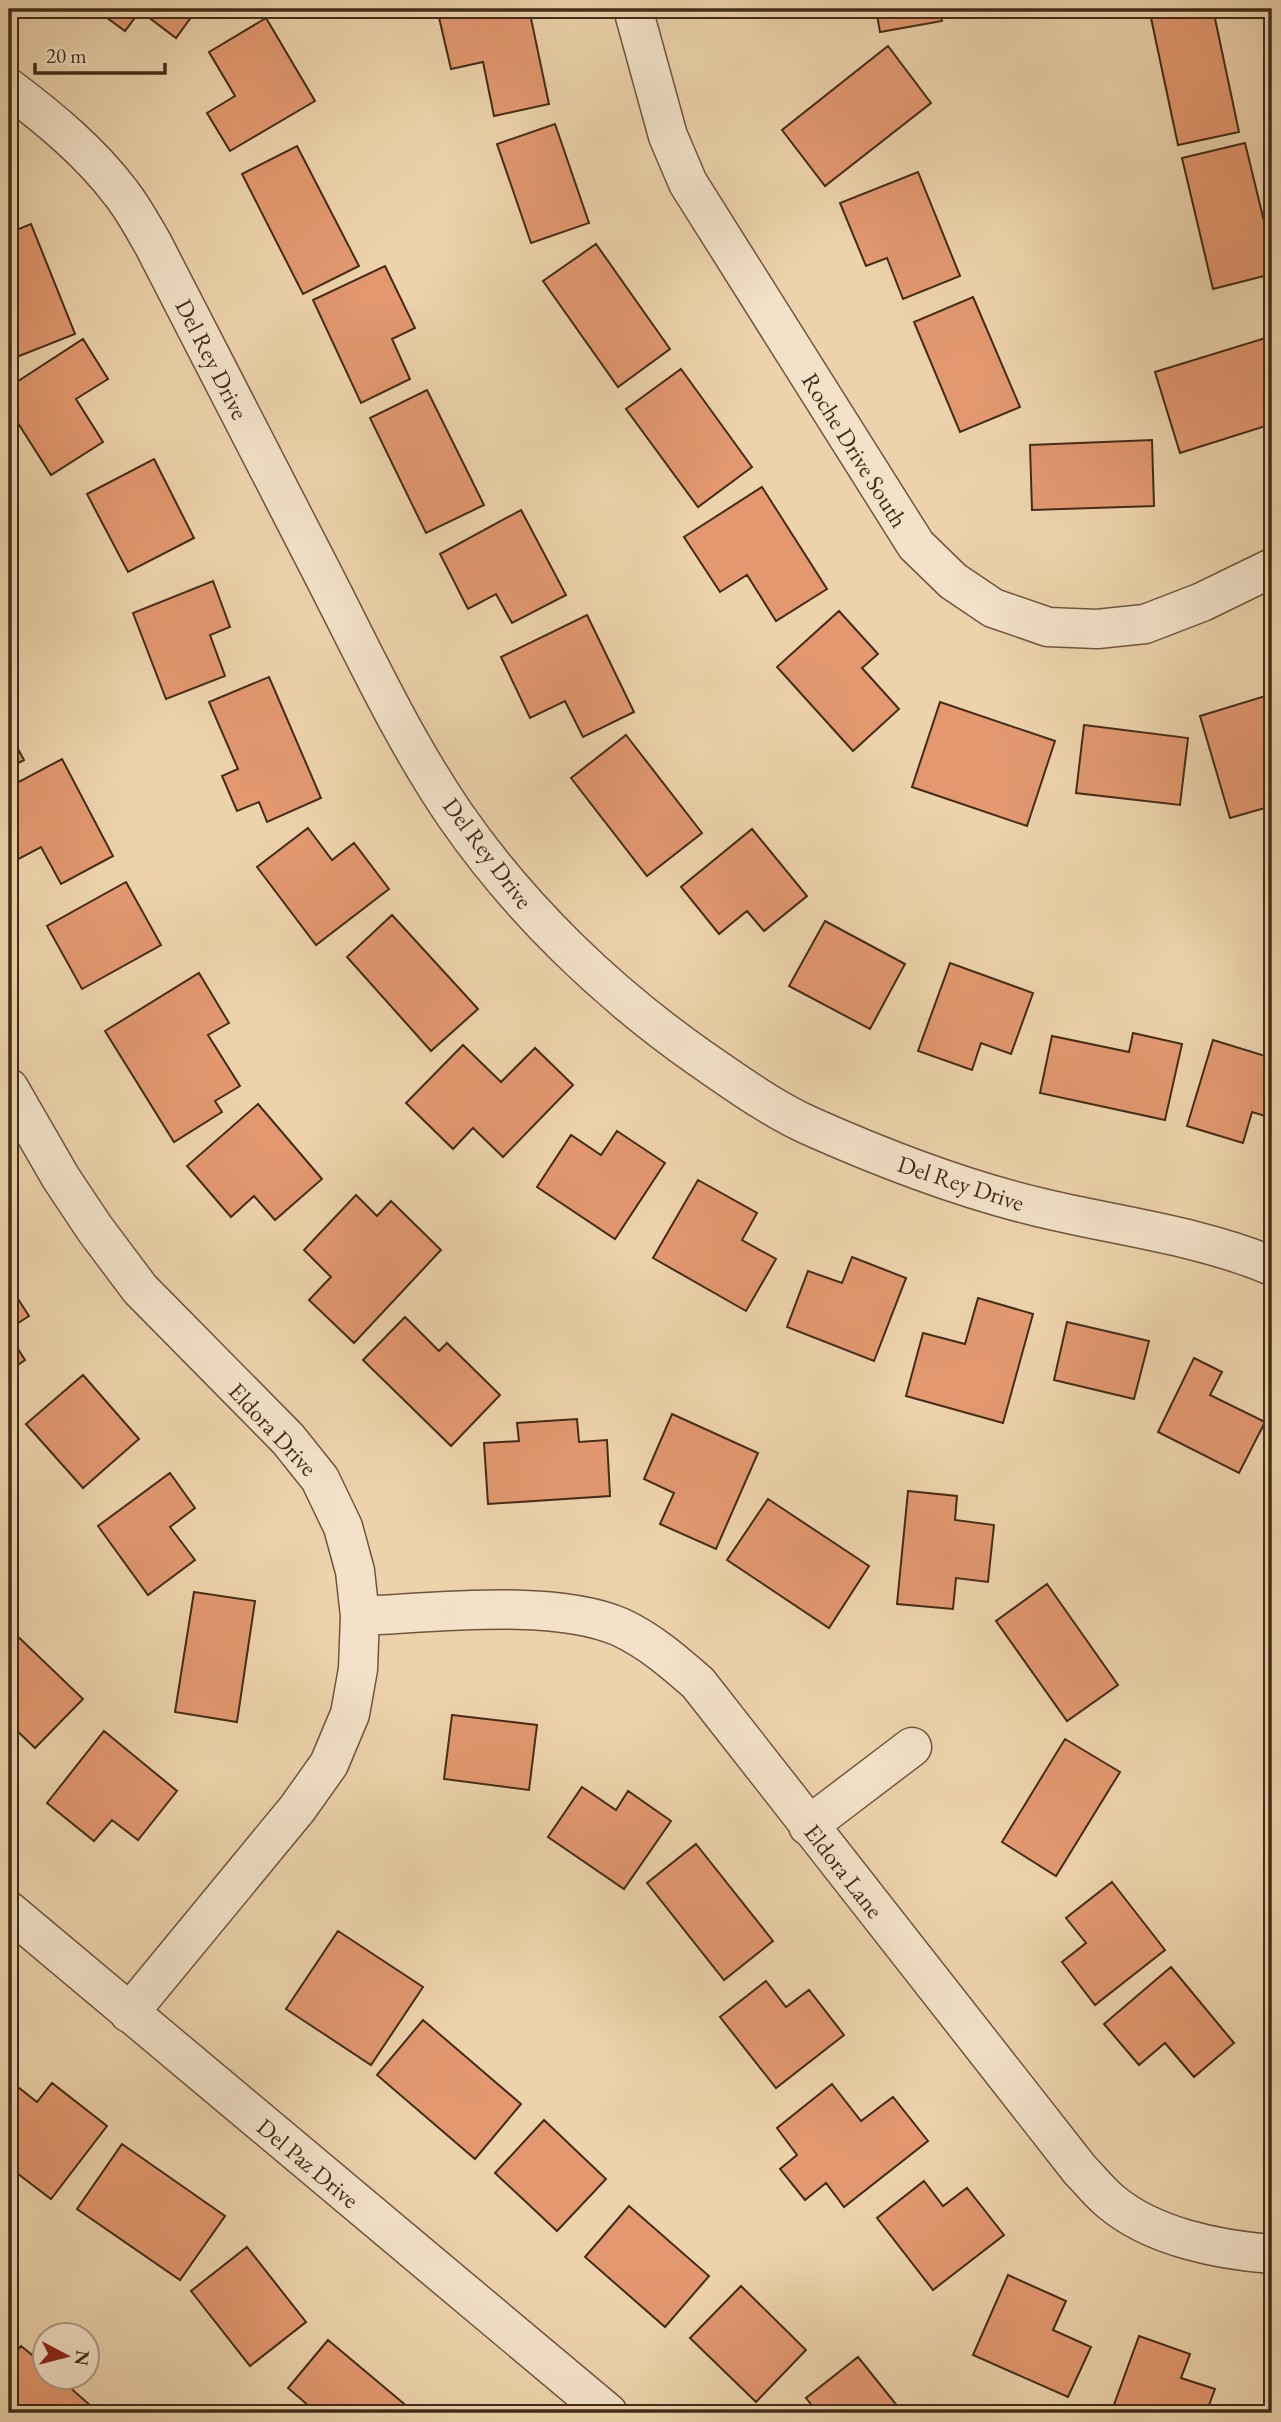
<svg xmlns="http://www.w3.org/2000/svg" width="1281" height="2422" viewBox="0 0 1281 2422" font-family="'EB Garamond',serif">
<style>
.building{fill:#e39870;stroke:#432c19;stroke-width:2}
.lines{fill:none;stroke-linecap:round;stroke-linejoin:round}
.minor-casing{stroke:#6e563e;stroke-width:41}
.minor{stroke:#f3e2c9;stroke-width:38}
.labels{text-anchor:middle;dominant-baseline:central;stroke-width:5;stroke-linejoin:round;paint-order:stroke}
.street-label{font-size:24px;fill:#432c19;stroke:#f3e2c9}
</style>
<rect width="100%" height="100%" fill="#edd3ac"/>
<filter id="stains"><feTurbulence type="fractalNoise" baseFrequency=".00286" numOctaves="4"/><feColorMatrix values="0 0 0 0 .2 0 0 0 0 .09 0 0 0 0 .02 0 0 0 .5 -.17"/></filter>
<radialGradient id="worn" r=".72"><stop offset=".6" stop-color="#630" stop-opacity="0"/><stop offset="1" stop-color="#630" stop-opacity=".3"/></radialGradient>
<path class="building" d="M95,9H197L176,38L140,11L125,31Z
M437,9H529L549,104L494,116L483,62L451,69Z
M876,9H940L942,21L880,32Z
M1194,9H1213L1239,132L1178,145L1151,18Z
M266,18L315,101L230,151L207,113L235,96L209,52Z
M888,46L931,103L825,186L782,130Z
M555,124L589,223L531,243L497,144Z
M1245,143L1272,254V274L1213,289L1182,158Z
M297,146L359,266L303,294L242,174Z
M918,172L960,276L903,299L887,258L866,266L840,203Z
M31,224L75,334L9,360V233Z
M596,244L670,349L618,387L543,281Z
M385,266L415,328L392,339L410,379L361,403L313,300Z
M973,297L1020,407L960,432L914,322Z
M1272,336V424L1180,453L1155,372Z
M83,339L108,379L76,399L103,442L51,475L9,409V387Z
M681,369L752,467L698,507L626,409Z
M427,390L484,505L426,533L370,418Z
M1152,440L1154,506L1032,510L1030,445Z
M154,459L194,538L128,572L87,494Z
M762,487L827,589L776,621L747,575L720,592L684,537Z
M521,510L566,595L512,623L496,594L468,609L440,554Z
M213,581L230,627L210,635L225,676L166,699L133,613Z
M839,611L878,654L862,668L899,709L853,751L777,667Z
M587,615L634,712L583,737L565,701L530,718L501,657Z
M269,677L321,798L267,822L259,802L237,811L222,776L238,769L209,702Z
M1272,694V806L1230,818L1200,716Z
M940,702L1055,741L1027,826L912,787Z
M1084,725L1188,738L1180,805L1076,793Z
M9,732L24,760L9,768Z
M626,735L702,833L647,876L571,778Z
M62,759L113,856L61,884L41,847L11,863L9,859V787Z
M308,828L332,860L354,843L389,889L316,945L257,867Z
M752,829L807,896L764,931L747,911L719,934L681,887Z
M126,882L161,945L82,989L47,926Z
M392,915L478,1009L431,1051L347,957Z
M825,921L905,964L870,1029L789,986Z
M950,963L1033,993L1011,1054L981,1043L972,1070L918,1051Z
M199,973L229,1023L208,1035L240,1086L215,1101L222,1112L174,1142L105,1031Z
M1133,1033L1182,1044L1165,1120L1040,1093L1052,1036L1129,1052Z
M1213,1040L1272,1058V1118L1252,1112L1243,1143L1187,1126Z
M463,1045L501,1082L535,1048L573,1085L503,1157L473,1128L453,1149L406,1103Z
M258,1104L322,1179L275,1220L254,1196L231,1217L187,1166Z
M617,1131L665,1163L615,1239L537,1187L571,1135L601,1155Z
M698,1180L757,1213L742,1240L776,1259L746,1311L653,1258Z
M356,1195L377,1216L391,1201L441,1250L354,1343L309,1300L331,1277L304,1250Z
M852,1257L906,1278L874,1361L787,1327L808,1271L842,1283Z
M9,1285L29,1316L9,1329Z
M978,1298L1033,1314L1003,1423L906,1396L923,1333L965,1344Z
M405,1317L439,1351L447,1343L500,1395L451,1446L363,1360Z
M1067,1322L1149,1341L1134,1399L1054,1380Z
M9,1335L25,1360L9,1371Z
M1194,1358L1222,1372L1210,1395L1265,1422L1239,1473L1158,1432Z
M83,1375L139,1439L83,1488L26,1424Z
M672,1414L758,1453L716,1549L660,1524L674,1493L644,1479Z
M577,1419L579,1442L607,1440L610,1496L488,1504L484,1443L519,1441L517,1423Z
M170,1473L195,1508L170,1527L195,1560L148,1595L98,1526Z
M908,1491L957,1496L955,1520L994,1525L988,1582L956,1578L953,1609L897,1604Z
M768,1499L869,1566L829,1628L727,1560Z
M1047,1584L1118,1685L1067,1721L996,1621Z
M194,1592L255,1601L237,1722L175,1712Z
M9,1628L83,1699L35,1748L11,1725L9,1727Z
M452,1715L537,1725L529,1790L444,1779Z
M104,1731L177,1791L138,1840L112,1820L94,1841L47,1803Z
M1065,1739L1120,1772L1056,1876L1002,1842Z
M582,1787L616,1810L628,1791L671,1821L624,1889L548,1837Z
M696,1844L773,1941L724,1980L647,1883Z
M1112,1882L1165,1950L1095,2005L1062,1962L1086,1943L1066,1918Z
M338,1931L423,1987L371,2065L286,2009Z
M1171,1967L1234,2043L1194,2077L1165,2043L1139,2065L1104,2024Z
M766,1981L786,2007L809,1990L844,2035L776,2088L720,2017Z
M423,2020L521,2104L475,2159L377,2075Z
M9,2080L37,2102L52,2083L107,2126L51,2199L9,2167Z
M832,2084L861,2121L893,2097L928,2141L844,2207L826,2183L805,2200L780,2169L797,2155L777,2128Z
M544,2120L606,2179L557,2231L495,2173Z
M122,2144L225,2216L180,2280L77,2209Z
M924,2181L943,2206L967,2188L1004,2235L933,2290L877,2218Z
M629,2206L709,2276L665,2327L585,2257Z
M247,2247L306,2322L250,2366L191,2291Z
M1008,2275L1066,2301L1053,2330L1091,2347L1068,2397L973,2355Z
M741,2286L806,2350L756,2402L690,2338Z
M1139,2336L1190,2354L1181,2378L1215,2389L1206,2413H1111Z
M328,2340L415,2413H317L288,2388Z
M21,2346L46,2366V2376H57L91,2406L85,2413H9V2361Z
M858,2357L903,2413H818L806,2398Z"/>
<g class="lines">
<g class="minor-casing">
<path id="minor" d="M633,9L668,136L688,183L916,545L953,581L993,608L1048,627L1097,629L1145,624L1202,602L1272,568
M9,88C50,119 90,152 121,193C133,208 143,227 153,244C206,347 259,450 312,553C358,641 399,733 455,815C520,909 606,992 700,1058C735,1082 772,1109 810,1126C884,1159 959,1188 1038,1207C1116,1226 1198,1235 1272,1266
M9,1088L61,1178L95,1229L140,1289L288,1439L320,1479L343,1527L355,1571L360,1616L358,1669L350,1714L329,1764L297,1809L129,2013
M360,1616C433,1613 553,1598 620,1627C650,1641 674,1662 698,1683L1080,2170C1090,2180 1099,2192 1110,2201C1152,2237 1219,2250 1272,2254
M808,1826L912,1747
M9,1911L608,2413"/>
</g>
<use href="#minor" class="minor"/>
</g>
<g class="labels">
<g class="street-label">
<text transform="translate(212 359) rotate(63)">Del Rey Drive</text>
<text transform="translate(855 450) rotate(58)">Roche Drive South</text>
<text transform="translate(488 853) rotate(53)">Del Rey Drive</text>
<text transform="translate(961 1183) rotate(18)">Del Rey Drive</text>
<text transform="translate(273 1429) rotate(47)">Eldora Drive</text>
<text transform="translate(844 1871) rotate(52)">Eldora Lane</text>
<text transform="translate(308 2163) rotate(40)">Del Paz Drive</text>
</g>
</g>
<rect width="1281" height="2422" fill="none" stroke="#edd3ac" stroke-width="35"/>
<rect x="10" y="10" width="1260" height="2401" fill="none" stroke="#432c19" stroke-width="3.5"/>
<rect x="18" y="18" width="1246" height="2387" fill="none" stroke="#432c19" stroke-width="2"/>
<g transform="translate(66 2356) rotate(97)"><circle r="33" fill="#f3e2c9" stroke="#ad9983" stroke-width="2"/>
<path d="M0-5L12 26L0 18L-12 26Z" fill="#8f2418"/>
<text y="-10" font-size="19" font-weight="bold" text-anchor="middle" fill="#432c19">N</text>
</g>
<path d="M35 63v10h130v-10" fill="none" stroke="#432c19" stroke-width="3.5"/>
<text x="46" y="63" font-size="21" fill="#432c19" stroke="#f3e2c9" stroke-width="5" paint-order="stroke">20 m</text>
<rect width="100%" height="100%" filter="url(#stains)"/>
<rect width="100%" height="100%" fill="url(#worn)"/>
</svg>
